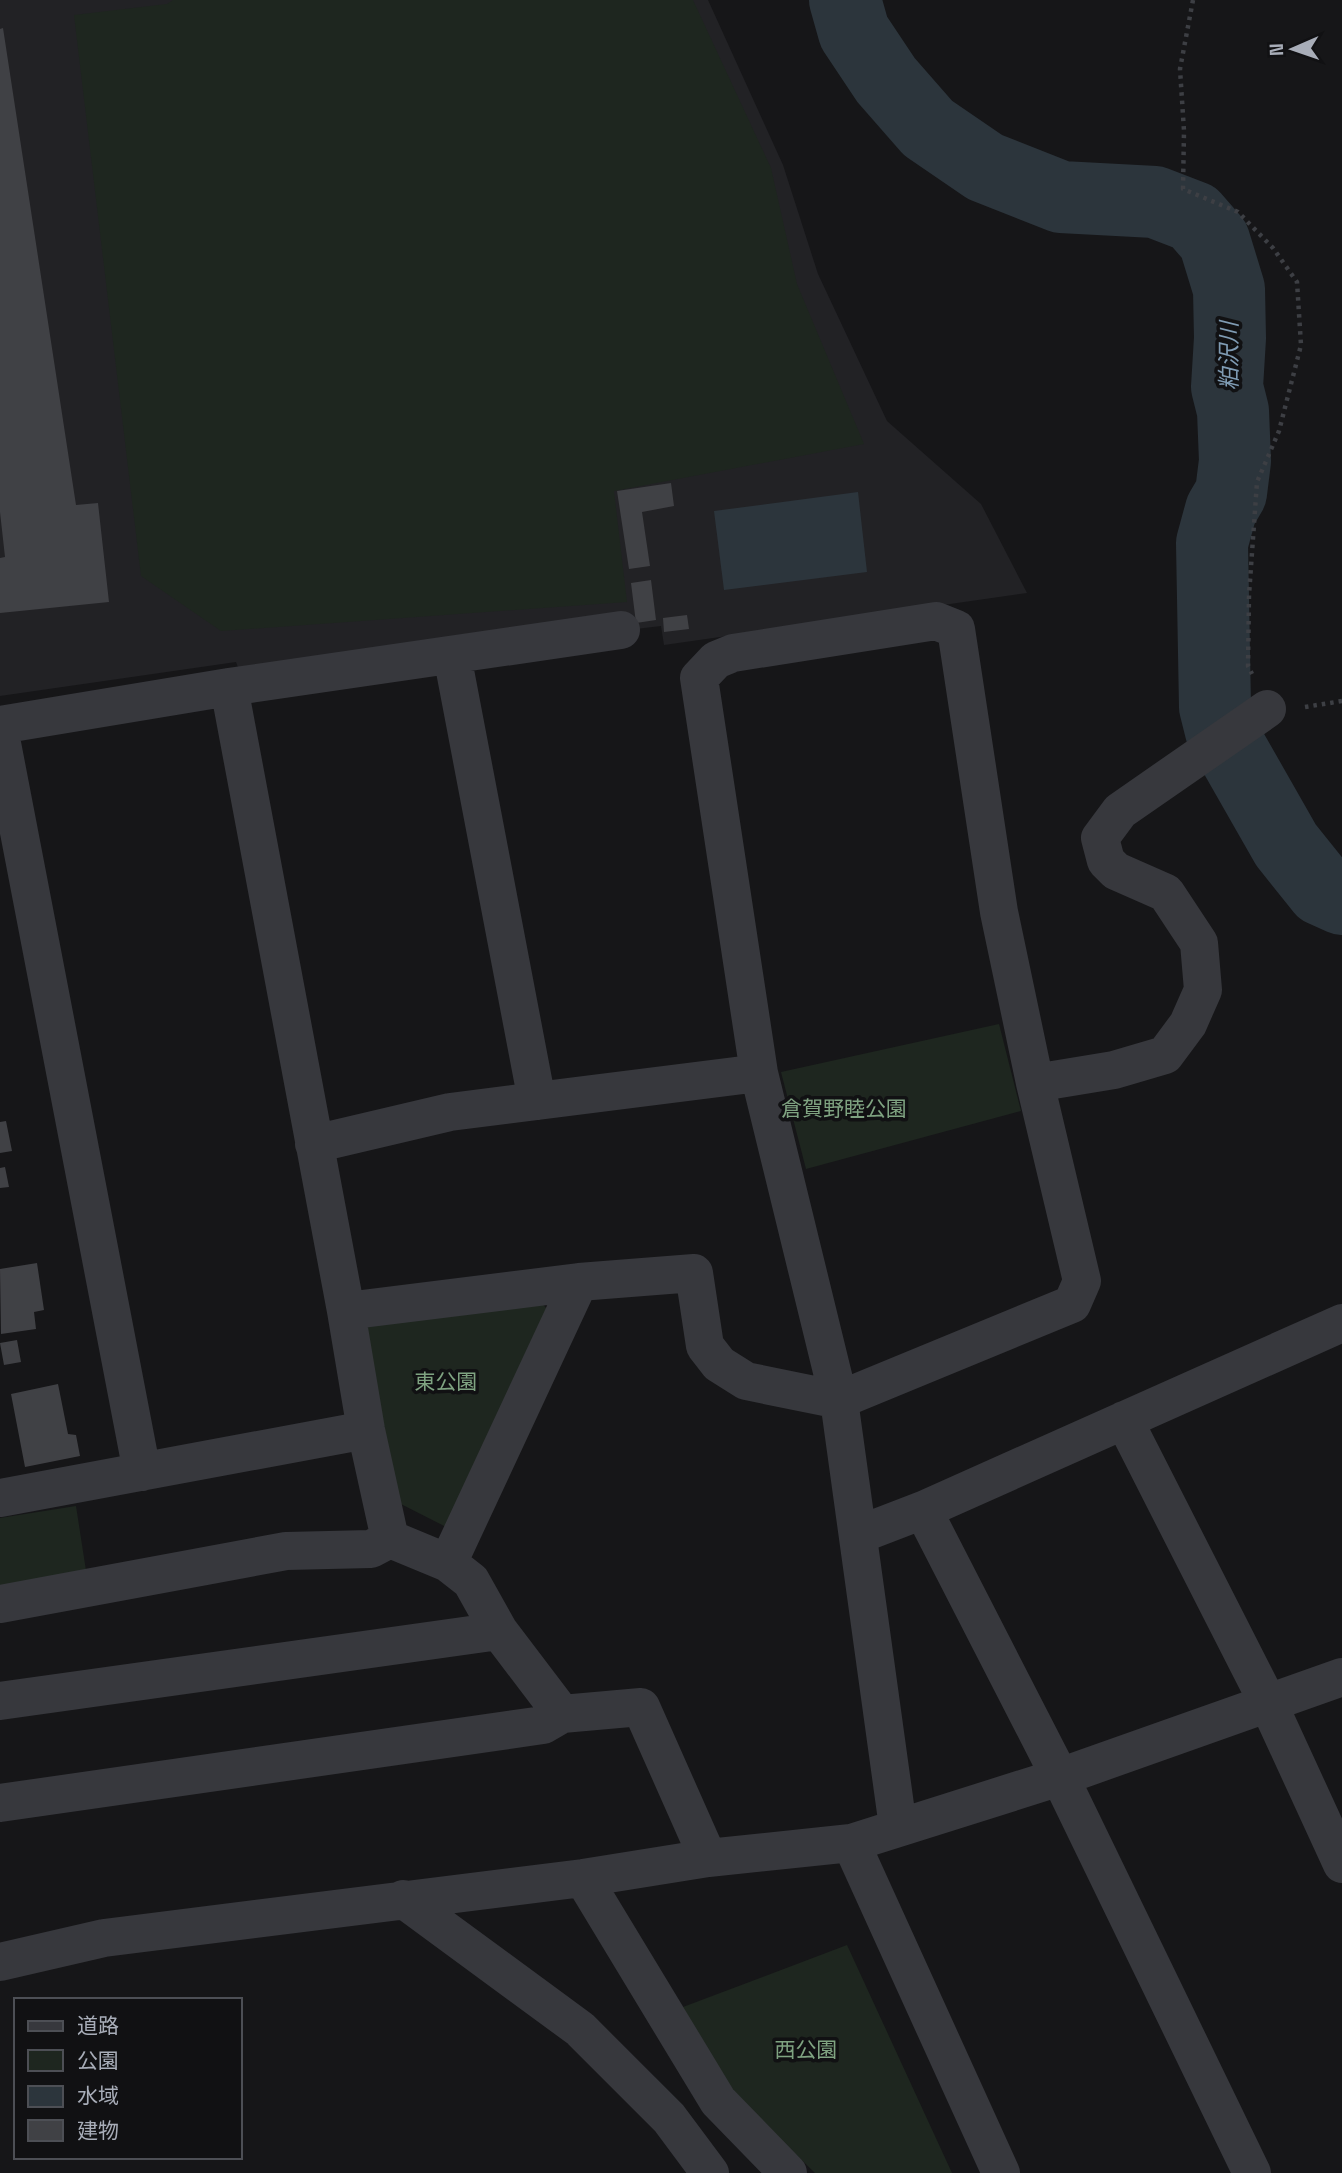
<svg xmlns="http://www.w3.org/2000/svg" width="1342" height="2173" viewBox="0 0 1342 2173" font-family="'Space Grotesk','Noto Sans JP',sans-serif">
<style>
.built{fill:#222225}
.green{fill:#1e261f}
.water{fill:#2c353c}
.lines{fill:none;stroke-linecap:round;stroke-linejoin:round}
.river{stroke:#2c353c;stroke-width:72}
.building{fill:#404145}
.path{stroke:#3d3f44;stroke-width:4.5;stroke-dasharray:3.5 5;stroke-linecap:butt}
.minor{stroke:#37383d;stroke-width:38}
.labels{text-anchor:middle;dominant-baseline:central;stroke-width:7;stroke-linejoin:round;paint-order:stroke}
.park-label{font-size:21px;fill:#7fa381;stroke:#111113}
.water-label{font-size:23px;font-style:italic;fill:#7f9bb3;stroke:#111113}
</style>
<rect width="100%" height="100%" fill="#161618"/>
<path class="built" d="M0,0H708L783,165L818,274L887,421L981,504L1027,593L664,645L661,626L241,676L236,662L0,696Z"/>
<path class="green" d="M173,0H693L771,168L797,284L864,444L614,491L627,602L221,631L141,576L74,15L167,4Z
M999,1024L1021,1111L806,1169L781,1072Z
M540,1301L547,1309L452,1530L397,1502L364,1321Z
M76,1506L87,1577L0,1595V1518Z
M847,1945L952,2173H815L727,2087L683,2007Z"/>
<path class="water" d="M858,492L867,572L724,590L714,511Z"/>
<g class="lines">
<path class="river" d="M845,0L854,32L886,80L928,128L985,167L1061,197L1155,202L1194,217L1214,240L1229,289L1230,338L1227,387L1233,411L1235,461L1231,493L1221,510L1212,543L1215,707L1221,731L1286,845L1322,890L1342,899"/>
</g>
<path class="building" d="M3,28L76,505L98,503L109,602L0,613V558L5,557L0,512V29Z
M671,483L674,506L642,512L650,566L629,569L617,491Z
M651,580L656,620L636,623L631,583Z
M687,615L689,629L664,632L663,618Z
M6,1121L12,1151L0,1153V1122Z
M5,1167L9,1187L0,1188V1168Z
M37,1263L44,1310L34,1312L36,1329L1,1334L0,1269Z
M17,1340L21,1362L4,1365L0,1343Z
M58,1384L68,1434L76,1435L80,1456L25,1467L11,1394Z"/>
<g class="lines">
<path class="path" d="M1193,0L1180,69L1184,131L1183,189L1238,212L1273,248L1297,282L1301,345L1279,431L1257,482L1249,595L1248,666L1252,674
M1305,707L1342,701"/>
<path class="minor" d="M452,655L537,1101
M229,687L346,1311L366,1430L390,1539L448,1563L471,1581L499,1631L562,1714L641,1707L708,1858
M0,725L229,687L621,630
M0,733L142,1472
M1035,1083L1114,1070L1165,1055L1188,1024L1203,990L1199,943L1166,893L1116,871L1106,861L1100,838L1120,811L1267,709
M314,1144L450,1112L759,1073L839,1400L898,1827
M346,1311L579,1282L694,1273L705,1346L719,1364L746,1381L839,1400L1072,1304L1082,1281L1035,1083L999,912L956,629L936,621L733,653L716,660L699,678L759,1073
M1124,1420L1268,1703L1342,1864
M0,1498L366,1430
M923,1510L1060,1777L1252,2173
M858,1535L923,1510L1342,1323
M448,1563L579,1282
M0,1604L286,1551L371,1549L390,1539
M0,1701L499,1631
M0,1803L543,1725L562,1714
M851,1843L1001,2173
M583,1878L718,2101L788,2173
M403,1899L580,2029L669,2118L710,2173
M0,1962L104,1938L583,1878L708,1858L851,1843L1060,1777L1342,1677"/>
</g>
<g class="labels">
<g class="park-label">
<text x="844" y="1108">倉賀野睦公園</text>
<text x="446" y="1381">東公園</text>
<text x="806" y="2049">西公園</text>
</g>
<g class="water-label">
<text transform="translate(1229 356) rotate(-90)">粕沢川</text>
</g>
</g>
<rect x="14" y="1998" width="228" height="161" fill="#111113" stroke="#4d4f55" stroke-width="2"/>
<rect x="28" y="2021" width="35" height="10" fill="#37383d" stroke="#4d4f55" stroke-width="2"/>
<text x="77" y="2033" font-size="21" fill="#a8adb8">道路</text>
<rect x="28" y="2050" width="35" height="21" fill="#1e261f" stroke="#4d4f55" stroke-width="2"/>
<text x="77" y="2068" font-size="21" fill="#a8adb8">公園</text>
<rect x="28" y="2086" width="35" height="21" fill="#2c353c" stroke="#4d4f55" stroke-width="2"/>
<text x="77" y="2103" font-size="21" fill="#a8adb8">水域</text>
<rect x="28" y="2120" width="35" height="21" fill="#404145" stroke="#4d4f55" stroke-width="2"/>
<text x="77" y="2138" font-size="21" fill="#a8adb8">建物</text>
<g transform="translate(1293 49) rotate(268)" stroke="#111113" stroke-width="5" paint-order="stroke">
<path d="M0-5L12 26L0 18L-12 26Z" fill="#a8adb8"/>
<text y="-10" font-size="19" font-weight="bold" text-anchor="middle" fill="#a8adb8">N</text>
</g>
</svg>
